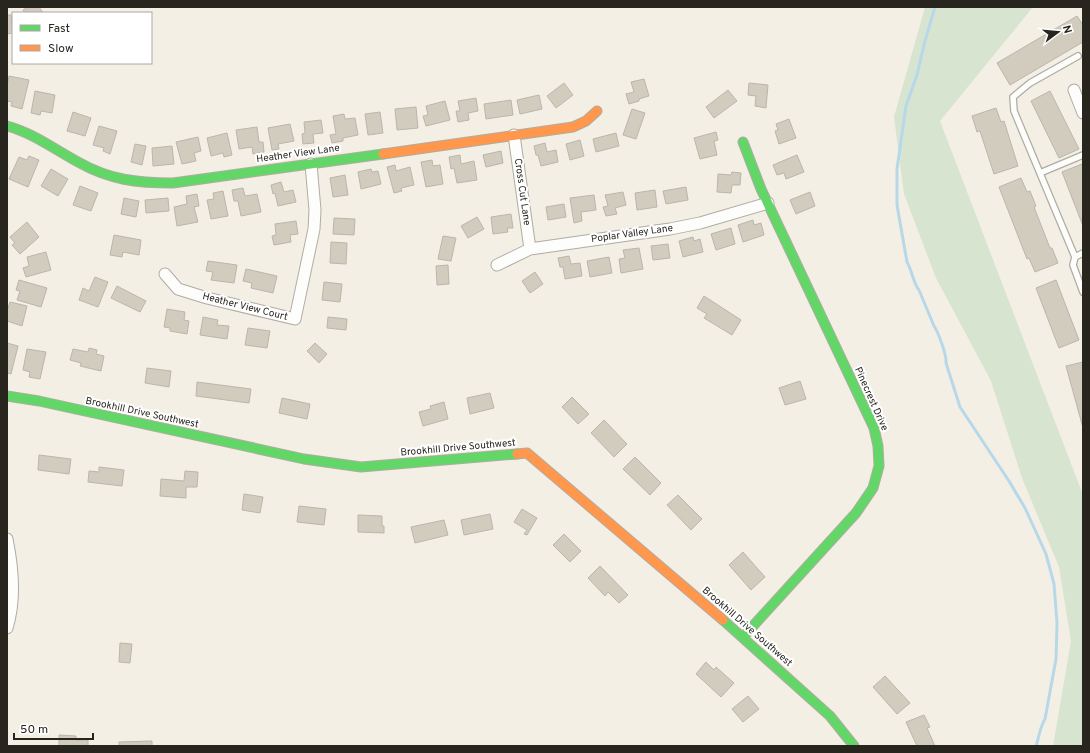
<svg xmlns="http://www.w3.org/2000/svg" width="1090" height="753" viewBox="0 0 1090 753" font-family="Overpass,sans-serif">
<style>
.green{fill:#d7e4d0}
.lines{fill:none;stroke-linecap:round;stroke-linejoin:round}
.stream{stroke:#b7d8e9;stroke-width:3}
.building{fill:#d2ccbe;stroke:#bab6ae}
.lane-casing{stroke:#b0aca4;stroke-width:8}
.street-casing{stroke:#b0aca4;stroke-width:13}
.fast-casing{stroke:#b0aca4;stroke-width:11}
.slow-casing{stroke:#b0aca4;stroke-width:11}
.lane{stroke:#fdfdfb;stroke-width:5.5}
.street{stroke:#fdfdfb;stroke-width:11}
.fast{stroke:#63d668;stroke-width:9}
.slow{stroke:#ff974d;stroke-width:9}
.labels{text-anchor:middle;dominant-baseline:central;stroke-width:4;stroke-linejoin:round;paint-order:stroke}
.street-label{font-size:10px;fill:#28251e;stroke:#fff}
</style>
<rect width="100%" height="100%" fill="#f4efe4"/>
<path class="green" d="M925,7H1033L940,121L1083,495V746H1053L1071,641L1059,567L1022,478L991,381L936,278L904,194L894,117Z"/>
<g class="lines">
<path class="stream" d="M935,7L925,41L917,75L906,106L897,169V205L907,262C912,270 913,283 919,290L934,326C938,332 947,355 946,363L960,407L1009,481L1025,508L1046,554L1054,584L1057,623L1056,659L1045,719C1040,727 1039,737 1036,746"/>
</g>
<path class="building" d="M28,7H39L43,13H25L23,10Z
M7,15H11L13,33L7,34Z
M1077,16L1083,25V42L1010,85L997,63Z
M9,76L29,80L22,109L11,106L12,102L7,101V86Z
M644,79L649,96L639,99V101L629,104L626,94L634,92L631,82Z
M564,83L573,95L556,108L547,96Z
M749,83L768,85L766,108L755,106L756,96L748,95Z
M728,90L737,101L714,118L706,107Z
M35,91L55,95L52,113L41,111L40,115L31,113Z
M1050,91L1079,149L1059,158L1031,101Z
M539,95L542,109L520,114L517,100Z
M476,98L478,111L468,113L469,120L458,122L456,111H460L458,101Z
M511,100L513,115L486,119L484,104Z
M445,101L450,120L426,126L423,116L428,115L426,106Z
M416,107L418,128L397,130L395,109Z
M996,108L1001,122L1004,121L1018,166L994,174L980,131L977,132L972,116Z
M632,109L645,113L636,139L623,135Z
M73,112L91,118L85,136L67,131Z
M380,112L383,133L368,135L365,114Z
M344,114L345,119L355,118L358,135L343,138V141L332,143L330,135L336,134L333,116Z
M789,119L796,138L779,144L775,131L778,130L776,124Z
M321,120L323,133L313,134L314,143L303,144L302,134L305,133L304,122Z
M290,124L294,141L278,144L279,149L272,150L268,128Z
M99,126L117,131L110,154L103,151L104,148L93,145Z
M257,127L259,142H263L264,152L253,154L252,147L239,149L236,130Z
M716,132L718,140L714,141L717,155L700,159L694,138Z
M227,133L232,155L224,157L223,153L211,156L207,138Z
M616,133L619,146L596,152L593,139Z
M198,137L201,151L194,153L196,161L182,164L176,142Z
M580,140L584,156L570,160L566,144Z
M545,143L547,152L556,150L558,162L541,166L538,155H536L534,146Z
M135,144L146,146L142,165L131,162Z
M172,146L174,164L153,166L152,148Z
M501,151L503,163L486,167L483,155Z
M460,155L461,164L474,161L477,180L457,183L454,168L451,169L449,157Z
M797,155L804,172L786,179L784,173L777,175L773,165Z
M29,156L39,160L28,187L9,179L19,157L27,160Z
M432,160L433,166L440,165L443,184L426,187L421,162Z
M1082,164L1083,167V226L1062,172Z
M395,165L396,171L410,167L414,185L401,188L402,191L394,193L387,167Z
M51,169L68,179L58,196L41,186Z
M371,169L372,172L378,171L381,184L361,189L358,172Z
M732,172L741,173L740,185H732L731,193L717,192L718,174L731,175Z
M345,175L348,195L333,197L330,178Z
M1021,178L1027,192L1030,191L1036,206L1034,207L1050,248H1052L1058,263L1035,272L1029,258L1027,259L999,187Z
M281,182L284,192L293,190L296,202L278,206L275,193L273,194L271,185Z
M80,186L98,193L91,211L73,205Z
M686,187L688,200L666,204L663,191Z
M243,188L245,196L257,194L261,212L241,216L238,201H234L232,190Z
M655,190L657,207L637,210L635,193Z
M223,191L228,216L211,219L207,200L214,199L213,193Z
M623,192L626,205L615,208L617,214L606,216L603,207L608,206L605,195Z
M810,192L815,206L796,214L790,200Z
M197,194L199,206L194,207L198,222L177,226L174,207L187,204L186,196Z
M594,195L596,210L581,212L582,221L574,223L570,198Z
M124,198L139,201L136,217L121,214Z
M168,198L169,211L146,213L145,200Z
M564,204L566,217L548,220L546,207Z
M511,214L513,228H507L508,232L493,234L491,217Z
M477,217L484,229L468,238L461,226Z
M334,218L355,219L354,235L333,234Z
M753,220L754,225L761,223L764,235L743,242L738,225Z
M296,221L298,234L290,235L291,242L274,245L272,236L276,235L275,224Z
M27,222L39,237L20,254L12,245L15,243L10,237Z
M731,228L735,244L716,250L711,234Z
M114,235L141,240L139,255L123,252L122,257L110,255Z
M443,236L456,238L451,261L438,259Z
M693,237L694,241L700,239L703,252L683,257L679,241Z
M331,242L347,243L346,264L330,263Z
M668,244L670,258L653,260L651,246Z
M639,248L643,269L621,273L619,259L625,258L623,250Z
M46,252L51,270L26,277L23,268L29,266L27,257Z
M569,256L571,264L580,263L582,276L565,279L563,267H560L558,258Z
M609,257L612,273L590,277L587,261Z
M208,261L237,265L234,283L211,280L213,272L206,271Z
M448,265L449,284L437,285L436,266Z
M246,269L277,276L273,293L251,288L252,283L243,281Z
M535,272L543,284L530,293L522,281Z
M95,277L108,282L98,307L79,300L83,288L89,291Z
M19,280L47,288L41,307L17,300L20,291L16,290Z
M1056,280L1079,340L1059,348L1036,288Z
M324,282L342,284L340,302L322,300Z
M117,286L146,301L140,312L111,298Z
M704,296L741,320L732,335L704,318L707,314L697,308Z
M10,302L27,306L22,326L7,321V311Z
M167,309L185,312L184,320L189,321L187,334L170,331V328L164,327Z
M203,317L218,320L217,325L229,326L227,339L200,335Z
M328,317L347,319L346,330L327,328Z
M248,328L270,331L267,348L245,345Z
M7,343L18,346L11,374L7,373Z
M315,343L327,354L319,363L307,351Z
M89,348L97,350L96,354L104,356L101,371L80,366L81,363L70,360L73,349L88,352Z
M27,349L46,352L40,379L29,377L30,372L23,370Z
M1083,362V428L1066,366Z
M147,368L171,371L169,387L145,383Z
M800,381L806,399L785,405L779,388Z
M197,382L251,389L249,403L196,396Z
M490,393L494,408L470,414L467,398Z
M572,397L589,414L578,424L562,407Z
M282,398L310,404L307,419L279,413Z
M444,402L448,419L423,426L419,412L431,409L430,406Z
M604,420L627,444L614,457L591,433Z
M39,455L71,459L69,474L38,470Z
M635,457L661,483L650,495L623,469Z
M99,467L124,470L122,486L88,482L89,471L99,472Z
M185,471L198,472L197,487H186V498L160,496L161,479L184,481Z
M244,494L263,497L260,513L242,510Z
M678,495L702,519L691,530L667,505Z
M299,506L326,509L324,525L297,522Z
M522,509L537,518L527,535L524,534L527,530L514,522Z
M490,514L493,529L464,535L461,520Z
M358,515L382,516V526H384V533L358,532Z
M444,520L448,535L415,543L411,527Z
M564,534L581,551L570,562L553,545Z
M743,552L765,577L751,590L729,565Z
M600,566L628,595L619,603L608,592L605,596L588,578Z
M120,643L132,644L130,663L119,662Z
M706,662L714,670L716,667L734,683L721,697L696,674Z
M885,676L910,703L897,714L873,687Z
M748,696L759,709L743,722L732,709Z
M924,715L930,727L927,728L935,746H917L906,722Z
M59,735L76,736V740H88V746H59Z
M152,741V746H119V742Z"/>
<g class="lines">
<g class="lane-casing">
<path id="lane" d="M1040,173L1083,155
M1083,253L1075,257L1073,265L1083,292
M1075,257L1014,111L1013,97L1030,83L1078,56"/>
</g>
<g class="street-casing">
<path id="street" d="M1074,90L1083,113
M514,135L530,249
M497,265L530,249L670,229L700,223L768,203
M165,274L178,289L207,298L295,319L314,229L315,210L311,164
M7,539C13,568 16,599 7,628"/>
</g>
<g class="fast-casing">
<path id="fast" d="M7,126C33,133 54,149 78,162C110,180 137,183 173,183L383,154
M743,142L761,189L874,428L878,446L879,466L873,488L856,513L743,637
M7,396L39,401L304,459L361,467L517,454
M723,620L830,716L854,746"/>
</g>
<g class="slow-casing">
<path id="slow" d="M383,154L573,127L586,121L597,111
M517,454L527,453L723,620"/>
</g>
<use href="#lane" class="lane"/>
<use href="#street" class="street"/>
<use href="#fast" class="fast"/>
<use href="#slow" class="slow"/>
</g>
<g class="labels">
<g class="street-label">
<text transform="translate(298 154) rotate(-8)">Heather View Lane</text>
<text transform="translate(522 192) rotate(82)">Cross Cut Lane</text>
<text transform="translate(632 234) rotate(-8)">Poplar Valley Lane</text>
<text transform="translate(245 307) rotate(14)">Heather View Court</text>
<text transform="translate(871 399) rotate(66)">Pinecrest Drive</text>
<text transform="translate(142 413) rotate(12)">Brookhill Drive Southwest</text>
<text transform="translate(458 448) rotate(-5)">Brookhill Drive Southwest</text>
<text transform="translate(747 627) rotate(41)">Brookhill Drive Southwest</text>
</g>
</g>
<rect width="1090" height="753" fill="none" stroke="#28251e" stroke-width="16"/>
<rect x="12" y="12" width="140" height="52" fill="#ffffff" stroke="#a9a8a5"/>
<rect x="20" y="25" width="20" height="6" fill="#63d668" stroke="#a9a8a5"/>
<text x="48" y="32" font-size="12" fill="#28251e">Fast</text>
<rect x="20" y="45" width="20" height="6" fill="#ff974d" stroke="#a9a8a5"/>
<text x="48" y="52" font-size="12" fill="#28251e">Slow</text>
<g transform="translate(1058 32) rotate(74)" stroke="#ffffff" stroke-width="3" paint-order="stroke">
<path d="M0-3L7 15L0 10L-7 15Z" fill="#28251e"/>
<text y="-6" font-size="11" font-weight="bold" text-anchor="middle" fill="#28251e">N</text>
</g>
<path d="M14 733v6h79v-6" fill="none" stroke="#28251e" stroke-width="2"/>
<text x="20" y="733" font-size="12" fill="#28251e" stroke="#ffffff" stroke-width="3" paint-order="stroke">50 m</text>
</svg>
